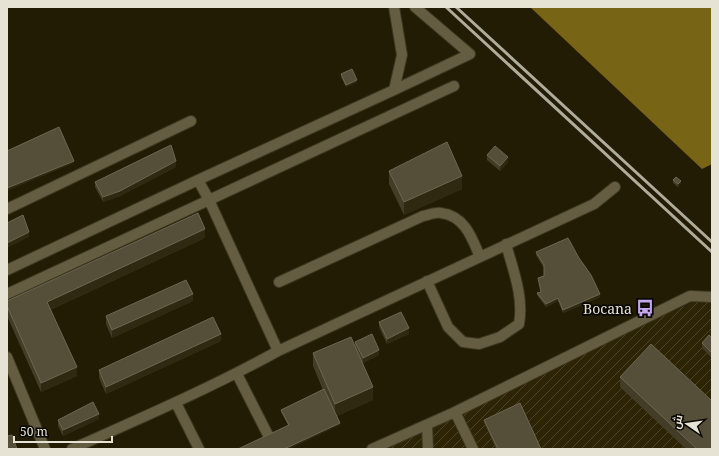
<svg xmlns="http://www.w3.org/2000/svg" width="719" height="456" viewBox="0 0 719 456" font-family="'Noto Serif',Cairo,serif">
<style>
.industrial{fill:url(#industrial-furrows)}
.water{fill:#776415}
.lines{fill:none;stroke-linecap:round;stroke-linejoin:round}
.minor-casing{stroke:#3d3822;stroke-width:12}
.minor{stroke:#655d41;stroke-width:10}
.rail{stroke:#afac9b;stroke-width:3}
.wall{fill:#433d27}
.shaded-wall{fill:#2f2912}
.building{fill:#554f3a;stroke:#6c6652}
.labels{text-anchor:middle;dominant-baseline:central;stroke-width:3.5;stroke-linejoin:round;paint-order:stroke}
.poi-label{font-size:14px;fill:#e6e3d5;stroke:#090701;text-anchor:end}
</style>
<defs>
<pattern id="industrial-furrows" width="10" height="10" patternUnits="userSpaceOnUse"><rect width="10" height="10" fill="#2d2405"/><path d="M-1 1l2-2M0 10L10 0M9 11l2-2" fill="none" stroke="#4b4429"/></pattern>
</defs>
<rect width="100%" height="100%" fill="#221c05"/>
<path class="industrial" d="M712,293V449H379Z"/>
<path class="water" d="M530,7H712V164L702,169Z"/>
<g class="lines">
<g class="minor-casing">
<path id="minor" d="M394,90L402,55L394,7
M198,180L209,200L278,351
M7,209L191,121
M7,270L198,180L394,90L470,54L415,7
M427,281L448,327L463,342L479,344L500,337L519,324C524,297 513,270 506,244
M279,282L423,216C428,215 436,212 441,213C465,216 472,238 480,257
M7,294L454,86
M7,357L45,449
M237,374L269,437
M176,403L199,449
M455,412L473,449
M427,425L428,449
M72,449C141,418 211,388 278,351L594,204L615,187
M372,449L455,412L690,296L712,297"/>
</g>
<use href="#minor" class="minor"/>
<path class="rail" d="M446,7L712,252
M456,7L712,242"/>
</g>
<path class="wall" d="M341,74L357,82L346,87L341,77Z
M487,155L508,162L500,171L487,160Z
M176,167L120,196L103,202L95,187V182Z
M389,171L462,189L404,215L389,184Z
M673,180L681,183L678,187L673,183Z
M205,238L50,310L77,376L41,392L7,316V301Z
M536,252L600,297L563,313L558,301L546,307L537,295V293L541,292L538,278L544,276V268L536,255Z
M193,301L112,338L106,324V316Z
M379,322L409,334L387,344L379,327Z
M712,338V358L702,348V343Z
M221,341L106,394L99,378V370Z
M355,342L379,355L363,363L357,351L373,400L337,416L340,425H288L281,412V410L323,390L313,366V353L355,347Z
M620,377L712,449H686L620,387Z
M99,419L63,436L58,426V420Z
M484,420L541,449H496L484,422Z"/>
<path class="shaded-wall" d="M357,80V82L346,87V85Z
M508,157V162L500,171V166Z
M74,161V163L7,191V188Z
M176,161V167L120,196L103,202V197Z
M462,176V189L404,215V202Z
M681,181V183L678,187V184Z
M205,229V238L47,311V302Z
M29,232V237L7,248V243Z
M193,294V301L112,338V330Z
M600,294V297L563,313V310Z
M558,298V301L546,307V304Z
M409,328V334L387,344V339Z
M221,334V341L106,394V387Z
M379,350V355L363,363V358Z
M77,367V376L41,392V383Z
M373,387V400L335,417V404Z
M99,414V419L63,436V430Z
M340,423V425L289,449H284Z"/>
<path class="building" d="M352,69L357,80L346,85L341,74Z
M59,127L74,161L7,188V151Z
M447,142L462,176L404,202L389,171Z
M171,145L176,161L120,191L103,197L95,182Z
M495,146L508,157L500,166L487,155Z
M676,177L681,181L678,184L673,180Z
M198,213L205,229L47,302L77,367L41,383L7,306V301Z
M23,215L29,232L7,243V223Z
M568,238L579,258L591,275L600,294L563,310L558,298L546,304L537,293L541,292L538,278L544,276V265L536,252Z
M186,280L193,294L112,330L106,316Z
M401,312L409,328L387,339L379,322Z
M213,317L221,334L106,387L99,370Z
M372,334L379,350L363,358L355,342Z
M709,335L712,338V353L702,343Z
M351,337L373,387L335,404L313,353Z
M651,344L712,401V449H697L620,377Z
M324,389L340,423L284,449H238L289,425L281,410Z
M93,402L99,414L63,430L58,420Z
M520,403L541,449H498L484,420Z
M12,435L17,449H7V436Z"/>
<defs>
<g id="bus-bare" transform="scale(1.38)"><path d="M-5-6H5V4H4V6H2V4H-2V6H-4V4H-5ZM-3.5-4V0h7V-4ZM-3.5 1.2v1.5H-2V1.2ZM2 1.2v1.5H3.5V1.2Z" fill="#c6a6f0" stroke="#090701" stroke-width="2.5" paint-order="stroke"/></g>
</defs>
<g fill-rule="evenodd">
<use href="#bus-bare" x="645" y="308"/>
</g>
<g class="labels">
<g class="poi-label">
<text x="632" y="308">Bocana</text>
</g>
</g>
<rect width="719" height="456" fill="none" stroke="#e6e3d5" stroke-width="16"/>
<g transform="translate(687 424) rotate(283)" stroke="#090701" stroke-width="3" paint-order="stroke">
<path d="M0-3L7 15L0 10L-7 15Z" fill="#e6e3d5"/>
<text y="-6" font-size="11" font-weight="bold" text-anchor="middle" fill="#e6e3d5">ش</text>
</g>
<path d="M14 436v6h98v-6" fill="none" stroke="#e6e3d5" stroke-width="2"/>
<text x="20" y="436" font-size="12" fill="#e6e3d5" stroke="#090701" stroke-width="3" paint-order="stroke">50 m</text>
</svg>
